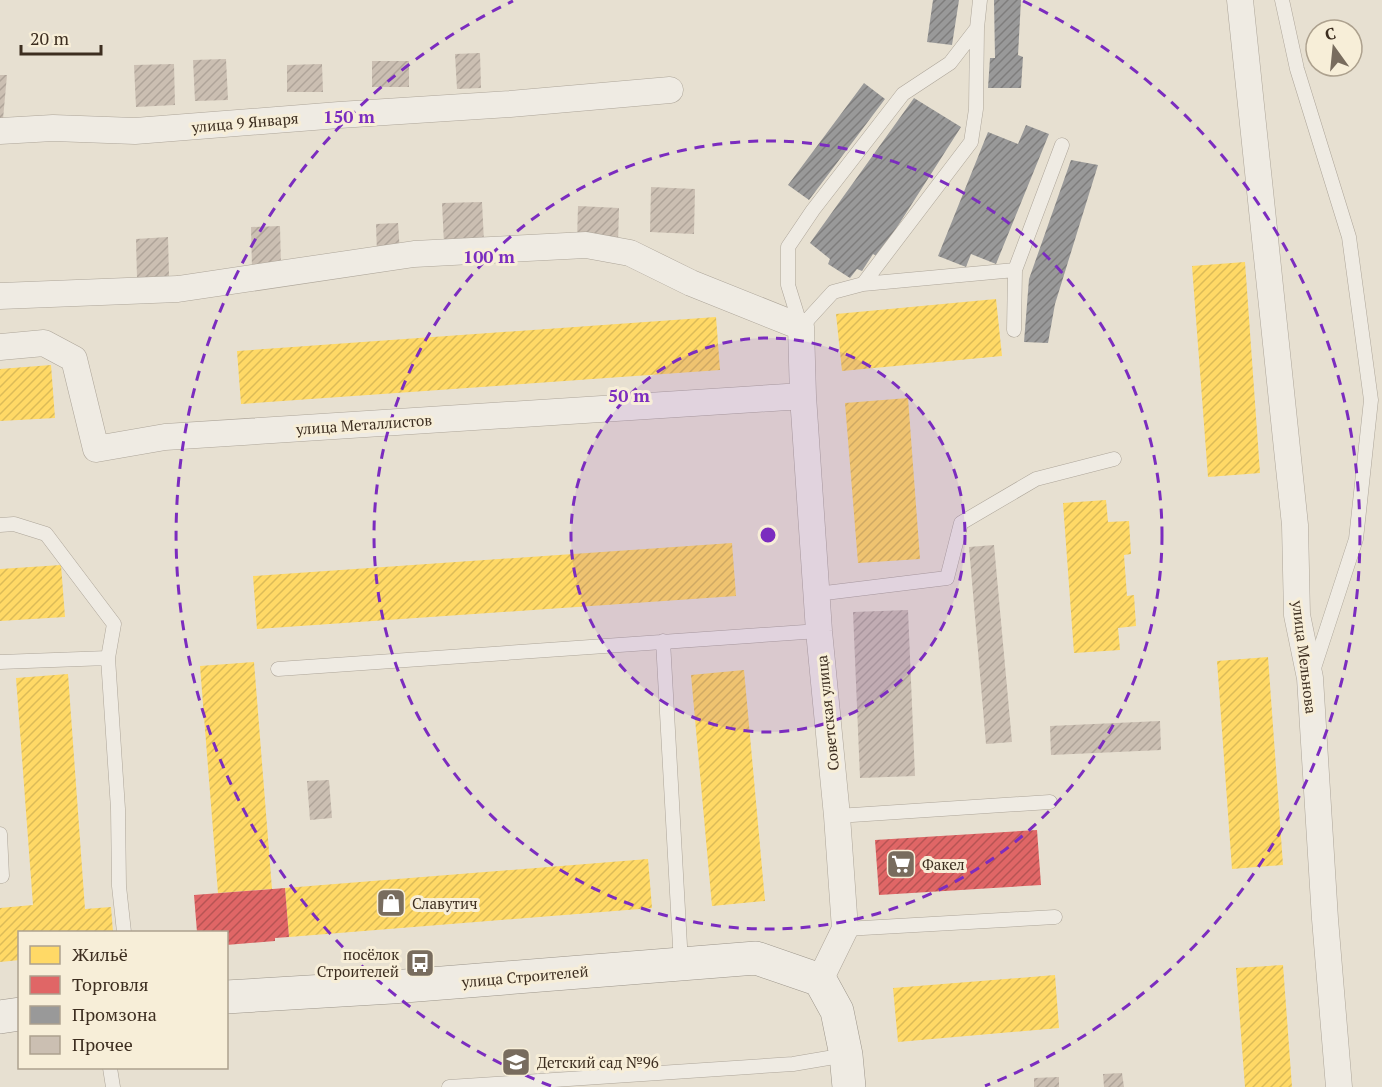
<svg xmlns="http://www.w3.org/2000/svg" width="1382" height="1087" viewBox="0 0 1382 1087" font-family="'PT Serif',serif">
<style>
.homes{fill:url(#homes-hatch)}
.shops{fill:url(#shops-hatch)}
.industry{fill:url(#industry-hatch)}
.building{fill:url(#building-hatch)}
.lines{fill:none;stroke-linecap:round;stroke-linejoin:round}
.lane-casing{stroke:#ada599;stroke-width:15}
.street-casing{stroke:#ada599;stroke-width:27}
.secondary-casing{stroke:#9c958a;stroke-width:34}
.lane{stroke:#efebe3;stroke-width:14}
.street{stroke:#efebe3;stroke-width:26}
.secondary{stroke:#efebe3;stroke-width:33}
.ring{fill:none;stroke:#7b2cbf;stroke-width:3;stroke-dasharray:10 8}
.labels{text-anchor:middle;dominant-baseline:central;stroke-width:6;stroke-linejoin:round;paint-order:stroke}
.street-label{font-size:15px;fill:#3d2e20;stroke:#f7eed8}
.poi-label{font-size:15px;fill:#3d2e20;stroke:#f7eed8;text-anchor:start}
.centre{fill:#7b2cbf;stroke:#f7eed8;stroke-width:3}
.ring-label{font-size:18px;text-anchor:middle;font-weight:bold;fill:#7b2cbf;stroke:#f7eed8;stroke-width:6;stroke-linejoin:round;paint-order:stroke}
</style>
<defs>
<pattern id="homes-hatch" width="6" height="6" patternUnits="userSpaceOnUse" patternTransform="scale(1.5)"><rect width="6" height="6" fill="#ffd966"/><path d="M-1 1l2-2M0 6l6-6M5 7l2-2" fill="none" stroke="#dbbb58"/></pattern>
<pattern id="shops-hatch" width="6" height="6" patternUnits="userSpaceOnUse" patternTransform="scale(1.5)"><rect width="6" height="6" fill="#e06666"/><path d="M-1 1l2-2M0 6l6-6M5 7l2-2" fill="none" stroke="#b75454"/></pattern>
<pattern id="industry-hatch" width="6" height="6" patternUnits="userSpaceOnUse" patternTransform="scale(1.5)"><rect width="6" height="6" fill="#999"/><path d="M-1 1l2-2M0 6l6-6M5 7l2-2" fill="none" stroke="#7e7d7c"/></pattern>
<pattern id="building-hatch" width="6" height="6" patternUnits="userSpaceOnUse" patternTransform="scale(1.5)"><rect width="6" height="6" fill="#cbbfb2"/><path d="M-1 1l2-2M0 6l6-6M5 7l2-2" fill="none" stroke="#afa499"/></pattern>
</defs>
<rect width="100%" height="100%" fill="#e7e0d1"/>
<path class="homes" d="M1245,262L1260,473L1208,477L1192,266Z
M996,299L1002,356L842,371L836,314Z
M716,317L720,370L241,404L237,351Z
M51,365L55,418L0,421V369Z
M908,398L920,559L858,563L845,403Z
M1106,500L1108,522L1129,521L1131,554L1124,555L1127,596L1134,595L1136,626L1118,628L1120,650L1074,653L1063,503Z
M732,543L736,596L257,629L253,576Z
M61,565L65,617L0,621V569Z
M1268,657L1283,865L1232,869L1217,661Z
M254,662L272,889L218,893L200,666Z
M744,670L765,901L712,906L691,675Z
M68,674L85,909L111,907L113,932H20V960L0,962V908L33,905L16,678Z
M648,859L652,908L289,937L285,888Z
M1283,965L1292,1087H1245L1236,968Z
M1055,975L1059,1028L898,1042L893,988Z"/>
<path class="shops" d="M1037,830L1041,885L879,895L875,840Z
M285,888L289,937L275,938V941L226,945V932H197L194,895Z"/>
<path class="industry" d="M933,0H959L952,45L927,42Z
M994,0H1021L1018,55L1023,57L1021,88H988L990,58H995Z
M864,83L885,99L809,200L788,185Z
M914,98L961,127L878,257L873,254L862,271L857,269L850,278L828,264L830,259L810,243Z
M1026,125L1049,134L996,264L971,254L966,267L938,256L988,132L1018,144Z
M1071,160L1098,165L1055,304L1048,343L1024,342L1029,279Z"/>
<path class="building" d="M480,53L481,88L457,89L455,54Z
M226,59L228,100L195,101L193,60Z
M372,61H409V87H372Z
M174,64L175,105L136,107L134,65Z
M322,64L323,92H287V65Z
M0,75H7L3,119H0Z
M651,187L695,189L694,234L650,232Z
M482,202L484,242L444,244L442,203Z
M578,206L619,208L618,243L577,241Z
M398,223L400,253L377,254L376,224Z
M280,226L281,267L252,269L251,227Z
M168,237L169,276L137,278L136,239Z
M994,545L1012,742L986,744L969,547Z
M908,610L915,776L860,778L853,612Z
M1160,721L1161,750L1051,755L1050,726Z
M329,780L332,818L310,820L307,781Z
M1122,1073L1124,1087H1104L1103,1074Z
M1059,1077V1087H1034V1078Z"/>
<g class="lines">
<g class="lane-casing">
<path id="lane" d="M1282,0L1297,69L1349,237L1371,400L1356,539L1313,671
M863,284L971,142L976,109L977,28L980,0
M801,327L788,285V247L813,210L903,94L950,63L977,28
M801,327L833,292L863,284L1015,270L1062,145
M1014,330L1015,270
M0,525L14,524L46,534L114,624L108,658
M817,594L947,578L961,523L1036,479L1114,459
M663,641L681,964
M0,662L108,658L118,809L119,886L124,932
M278,669L819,631
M837,816L1050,802
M0,834L2,876H0
M845,929L1055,917
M110,1068L113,1087
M449,1087L793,1064L846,1055"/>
</g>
<g class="street-casing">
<path id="street" d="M1240,0L1295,525L1297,615L1310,678L1325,919L1339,1087
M0,131L53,128L135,131L339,115L510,104L670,90
M0,296L178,289L414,254L586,245L630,253L691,283L801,327L803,396L819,631L837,816L845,929L820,980
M0,347L44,343L74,359L96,449L165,437L803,396"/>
</g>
<g class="secondary-casing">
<path id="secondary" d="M226,997L392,987L756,958L820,980L837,1011L846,1055L849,1087
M0,1017L20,1014"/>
</g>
<use href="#lane" class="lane"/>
<use href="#street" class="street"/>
<use href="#secondary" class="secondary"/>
</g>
<circle cx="768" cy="535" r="197" fill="#7b2cbf" fill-opacity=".12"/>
<g class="ring">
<circle cx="768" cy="535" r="197"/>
<circle cx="768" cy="535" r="394"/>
<path d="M551 1086A592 592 0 0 1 513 1M1023 1A592 592 0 0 1 985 1086"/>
</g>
<defs>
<g id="supermarket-square" transform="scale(1.5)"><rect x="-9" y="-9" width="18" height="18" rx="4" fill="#786c5e" stroke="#f7eed8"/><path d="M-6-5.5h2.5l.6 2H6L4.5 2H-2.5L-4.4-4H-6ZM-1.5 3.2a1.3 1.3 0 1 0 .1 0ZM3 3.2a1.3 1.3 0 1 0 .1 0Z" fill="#fff"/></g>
<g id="shop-square" transform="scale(1.5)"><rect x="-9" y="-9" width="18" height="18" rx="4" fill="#786c5e" stroke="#f7eed8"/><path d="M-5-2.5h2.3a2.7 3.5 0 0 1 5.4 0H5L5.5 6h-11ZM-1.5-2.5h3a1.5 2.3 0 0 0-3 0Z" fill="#fff"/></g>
<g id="bus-square" transform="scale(1.5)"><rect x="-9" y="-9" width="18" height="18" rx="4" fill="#786c5e" stroke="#f7eed8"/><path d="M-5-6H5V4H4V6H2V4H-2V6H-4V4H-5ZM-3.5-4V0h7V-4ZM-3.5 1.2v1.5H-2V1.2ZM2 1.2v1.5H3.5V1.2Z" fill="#fff"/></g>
<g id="school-square" transform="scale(1.5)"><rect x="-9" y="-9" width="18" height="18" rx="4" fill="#786c5e" stroke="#f7eed8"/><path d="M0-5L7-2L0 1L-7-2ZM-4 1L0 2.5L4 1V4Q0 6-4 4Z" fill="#fff"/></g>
</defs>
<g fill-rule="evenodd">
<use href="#supermarket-square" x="901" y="864"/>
<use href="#shop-square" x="391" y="903"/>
<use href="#bus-square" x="420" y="963"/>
<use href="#school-square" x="516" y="1062"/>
</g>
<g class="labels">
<g class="street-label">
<text transform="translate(245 122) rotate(-5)">улица 9 Января</text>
<text transform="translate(364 424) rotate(-4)">улица Металлистов</text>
<text transform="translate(1305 657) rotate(83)">улица Мельнова</text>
<text transform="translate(827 713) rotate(-96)">Советская улица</text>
<text transform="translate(525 976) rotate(-5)">улица Строителей</text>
</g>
<g class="poi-label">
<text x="922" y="864">Факел</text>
<text x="412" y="903">Славутич</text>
<text x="399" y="954" text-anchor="end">посёлок<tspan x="399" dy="17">Строителей</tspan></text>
<text x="537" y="1062">Детский сад №96</text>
</g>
</g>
<circle cx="768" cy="535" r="9" class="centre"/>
<g class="ring-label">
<text x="349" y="123">150 m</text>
<text x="489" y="263">100 m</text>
<text x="629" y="402">50 m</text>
</g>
<rect x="18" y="931" width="210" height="138" fill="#f7eed8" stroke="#ada18e" stroke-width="1.5"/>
<rect x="30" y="946" width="30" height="18" fill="#ffd966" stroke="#ada18e" stroke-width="1.5"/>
<text x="72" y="961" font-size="18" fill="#3d2e20">Жильё</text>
<rect x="30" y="976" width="30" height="18" fill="#e06666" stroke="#ada18e" stroke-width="1.5"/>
<text x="72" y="991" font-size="18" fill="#3d2e20">Торговля</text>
<rect x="30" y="1006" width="30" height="18" fill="#999999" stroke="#ada18e" stroke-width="1.5"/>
<text x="72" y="1021" font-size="18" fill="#3d2e20">Промзона</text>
<rect x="30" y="1036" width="30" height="18" fill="#cbbfb2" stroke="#ada18e" stroke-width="1.5"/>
<text x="72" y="1051" font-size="18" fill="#3d2e20">Прочее</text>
<g transform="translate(1334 48) rotate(345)"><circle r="28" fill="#f7eed8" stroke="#ada18e" stroke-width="1.5"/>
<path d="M0-4.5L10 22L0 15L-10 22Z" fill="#786c5e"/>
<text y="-9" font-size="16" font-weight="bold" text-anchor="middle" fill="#3d2e20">С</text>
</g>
<path d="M21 45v9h80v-9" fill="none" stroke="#3d2e20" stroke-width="3"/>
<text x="30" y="45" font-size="18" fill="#3d2e20" stroke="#f7eed8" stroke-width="4.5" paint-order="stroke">20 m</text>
</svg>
